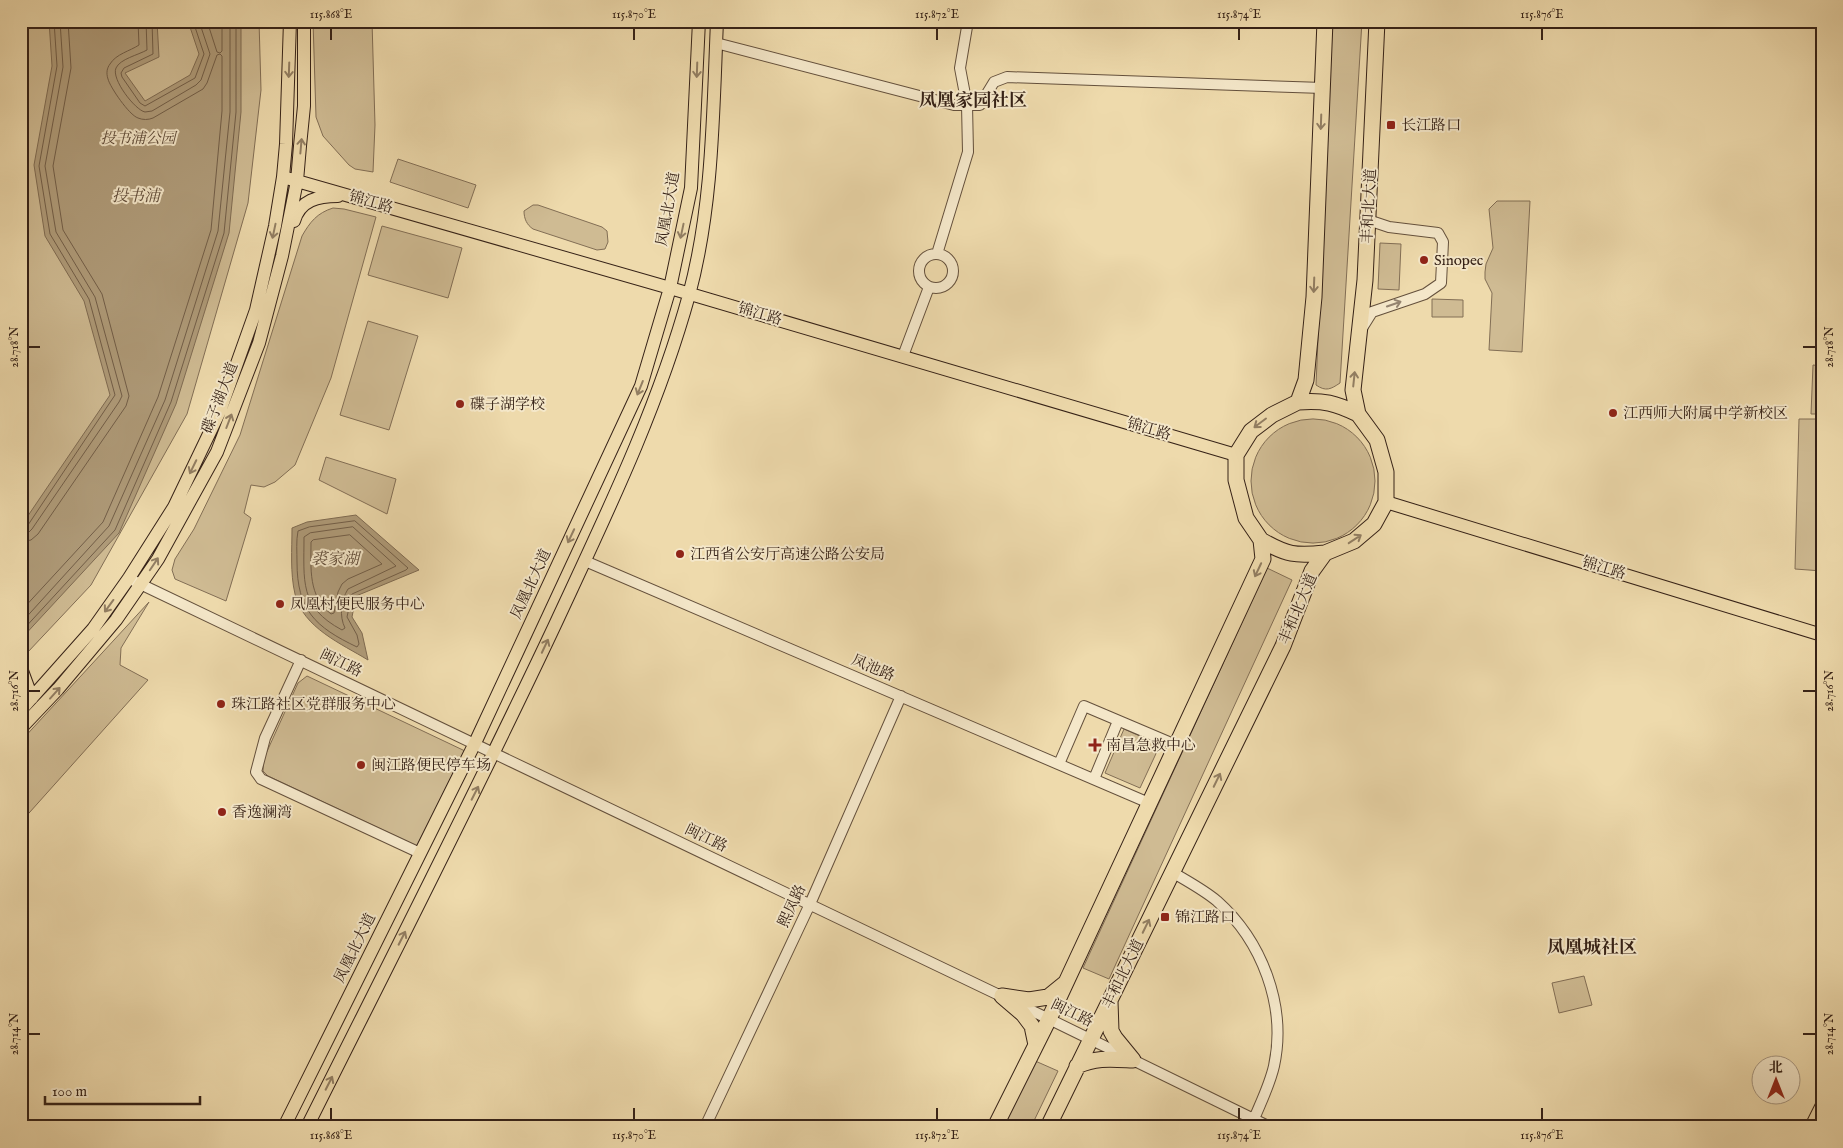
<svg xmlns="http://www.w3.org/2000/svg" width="1843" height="1148" viewBox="0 0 1843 1148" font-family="'IM FELL English','Noto Serif SC',serif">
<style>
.green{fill:#cfbb93;stroke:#826e55}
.water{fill:#af9b79;stroke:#7f6b52}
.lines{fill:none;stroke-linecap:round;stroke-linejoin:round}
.shore{stroke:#725e48;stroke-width:1}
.minor-casing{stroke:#64503c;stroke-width:12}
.major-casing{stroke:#362217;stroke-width:14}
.highway-casing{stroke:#362217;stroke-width:17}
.minor{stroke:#f4e7c9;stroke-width:10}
.major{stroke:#eedaac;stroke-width:12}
.highway{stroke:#eedaac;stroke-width:15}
.oneway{stroke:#927e62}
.oneway2{stroke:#958470}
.ticks{fill:none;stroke:#362217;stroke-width:2}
.poi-dot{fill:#8f2418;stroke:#f4e7c9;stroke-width:2}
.labels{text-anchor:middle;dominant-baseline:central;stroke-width:4;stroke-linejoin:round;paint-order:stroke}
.poi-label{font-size:15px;fill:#362217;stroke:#f4e7c9;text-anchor:start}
.park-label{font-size:15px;font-style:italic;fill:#5c4836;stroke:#f4e7c9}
.street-label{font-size:15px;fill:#362217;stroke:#f4e7c9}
.water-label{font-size:16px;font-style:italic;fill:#604c39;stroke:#f4e7c9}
.quarter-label{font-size:18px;font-weight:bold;fill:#362217;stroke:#f4e7c9}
.neatline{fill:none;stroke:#362217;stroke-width:2}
.ticks-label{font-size:12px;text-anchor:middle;fill:#362217}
</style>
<rect width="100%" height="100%" fill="#eedaac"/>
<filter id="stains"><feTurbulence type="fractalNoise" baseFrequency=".004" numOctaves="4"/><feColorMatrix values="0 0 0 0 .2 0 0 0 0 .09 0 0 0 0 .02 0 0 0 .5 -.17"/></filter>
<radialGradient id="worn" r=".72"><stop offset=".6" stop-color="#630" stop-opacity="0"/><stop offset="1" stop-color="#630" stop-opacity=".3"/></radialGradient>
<path class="green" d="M21,21H259L261,90L248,203L187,414L91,585L27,653L21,642Z
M313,21H372L375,125L373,172L355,169L349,165L323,136L316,117Z
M1332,21H1362L1340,383C1331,389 1326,392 1316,385Z
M1390,21H1525L1520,28L1390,23Z
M398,159L476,185L468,208L390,182Z
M1497,201H1530L1522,352L1489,350L1492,293L1485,279V272L1486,264L1493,248L1489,209Z
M533,205H538L602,227L607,231L608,242L605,249L597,250L533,229C527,225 524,219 524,211Z
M333,208L344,209L376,217L331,378L295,465L275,482L264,487L251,485L244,513L251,518L226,601L175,579L172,570L175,559L194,529L240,435L302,236C310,222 317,213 333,208Z
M382,226L462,248L448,298L368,275Z
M1380,243L1401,244L1399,290L1378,289Z
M1432,299L1463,300V317H1432Z
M368,321L418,336L389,430L340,415Z
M1813,365L1822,366V414H1811Z
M1251 481a62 62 0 1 1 124 0a62 62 0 1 1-124 0Z
M1799,419H1822V571L1795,569Z
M326,457L396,479L387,514L319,480Z
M1267,568L1292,580L1109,979L1083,968Z
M149,602L121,648L120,665L148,680L21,822V741Z
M307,676L465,751L417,846L268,776L263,771L264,758L298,683Z
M1124,729L1160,745L1140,788L1105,773Z
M1584,976L1592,1005L1559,1013L1552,983Z
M1033,1060L1058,1071L1031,1127H1001Z"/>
<path class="water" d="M49,21H157L159,57L125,73L145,101L190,75L199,54L188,21H241V112L229,233L176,404L119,533L21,639V526L110,395L84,301L45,236L34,165L52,66Z
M356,515L419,570L356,596L352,617L362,633L368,660C342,644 303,628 295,594C290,573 292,549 292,528L307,522Z"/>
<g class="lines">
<path class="shore" d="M146,21L147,50C138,55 120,59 116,68C111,79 135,110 145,112L152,111L196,85L201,80L210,54L199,21
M152,21L153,54L124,68L121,73L122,77L140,103L145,106L195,78L204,54L193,21
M207,21L217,52L220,53L222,51V21
M355,521L408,568L406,570L352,594L347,617L357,635L359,644L357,647C315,627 297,610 297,562C297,552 296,541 298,531L309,527Z
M353,527L396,566L348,589C341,600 339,616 345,628L342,630C299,607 304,581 304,537L310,533Z
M21,528L28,525L115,395L89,299L50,234L39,166L57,66L54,21
M21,534L28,533L32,529L119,402L122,396L95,297L56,232L45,166L63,67L60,21
M350,535L382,564L348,579L342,584L338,592L334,613L331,614C308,596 311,569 311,542L313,540Z
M21,542L31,540L38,534L126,406L129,396L102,294L63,230L53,166L71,68L68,21
M21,611L103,522L158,397L211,230L222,111V56L220,54L217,55L207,83L203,89L153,118C148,120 143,120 138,118C129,115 110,87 108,79C106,73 107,68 110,64C116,54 130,51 139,45L138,21
M21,623L109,526L165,400L218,231L230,112V21
M21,632L115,530L171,402L224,233L236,112V21"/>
<g class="minor-casing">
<path id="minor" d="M716,43L954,105H980L994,82L1007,77L1323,88
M919 271a17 17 0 1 1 34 0a17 17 0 1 1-34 0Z
M937,254L968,152L967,105L960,68L968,21
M1362,328L1372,312L1425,294L1441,283L1443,242L1438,233L1389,227L1368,220
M903,356L929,287
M585,561L1149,803
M134,581L1049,1019L1270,1127
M301,660L265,738L256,772L261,779L420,853
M1059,764L1084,706L1176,745
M1094,779L1118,721
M1172,872C1187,881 1204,890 1217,901C1262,941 1287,1006 1274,1066C1270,1084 1261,1102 1254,1119
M705,1127L810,904L901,696"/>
</g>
<g class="major-casing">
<path id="major" d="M283,177L670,288L1236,455
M294,221C300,200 318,196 338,196
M1386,502L1822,635
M21,668L32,698
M21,710L93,629L129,578L174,507L220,411L256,310L275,226L283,177L286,144L290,21
M21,728L58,689L116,620L158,559L217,452L259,343L282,256L297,181L300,146L304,106V21
M284,1127L475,743L641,386L670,288L691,188L699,21
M307,1127C390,961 475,795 554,627C604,519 657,411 689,295C713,206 713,113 717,21
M1811,1127L1822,1105"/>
</g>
<g class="highway-casing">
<path id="highway" d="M1298,402C1324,400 1335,403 1358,414
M1261,540C1287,555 1295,556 1325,553
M1002,996L1029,1000L1048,997L1064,984
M1002,996L1023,1014L1032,1026L1036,1045
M1110,1001L1111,1031L1115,1038L1133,1060
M1077,1066C1096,1057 1112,1059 1133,1060
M995,1127L1049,1019L1263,559L1261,540L1246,518L1236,480V455L1251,431L1272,415L1298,402L1306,380L1314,297L1325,21
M1048,1127L1283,646L1312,571L1325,553L1354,541L1374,524L1386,502V472L1377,440L1358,414L1353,390L1365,280L1377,21"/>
</g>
<use href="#minor" class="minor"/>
<use href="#major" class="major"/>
<use href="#highway" class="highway"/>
</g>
<defs><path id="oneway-shaft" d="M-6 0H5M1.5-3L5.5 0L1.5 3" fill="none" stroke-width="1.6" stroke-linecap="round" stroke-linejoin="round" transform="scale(1.25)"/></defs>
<g class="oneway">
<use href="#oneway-shaft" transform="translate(289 70) rotate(92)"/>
<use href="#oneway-shaft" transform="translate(697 70) rotate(92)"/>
<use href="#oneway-shaft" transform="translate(1321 122) rotate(92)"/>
<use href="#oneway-shaft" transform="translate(301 146) rotate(-85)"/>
<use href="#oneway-shaft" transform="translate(274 231) rotate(102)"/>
<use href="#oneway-shaft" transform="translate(682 231) rotate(102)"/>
<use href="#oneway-shaft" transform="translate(1314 285) rotate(92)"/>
<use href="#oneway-shaft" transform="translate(1354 379) rotate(-84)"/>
<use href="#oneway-shaft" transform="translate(640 388) rotate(112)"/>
<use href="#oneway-shaft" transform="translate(229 421) rotate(-69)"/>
<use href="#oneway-shaft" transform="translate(1260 423) rotate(143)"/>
<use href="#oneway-shaft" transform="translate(193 467) rotate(116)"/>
<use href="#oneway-shaft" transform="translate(571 536) rotate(115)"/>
<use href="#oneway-shaft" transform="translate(1355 539) rotate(-33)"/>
<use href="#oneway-shaft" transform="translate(154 564) rotate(-56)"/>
<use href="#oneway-shaft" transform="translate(1258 570) rotate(115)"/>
<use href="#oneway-shaft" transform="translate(109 606) rotate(126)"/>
<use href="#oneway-shaft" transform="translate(545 646) rotate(-65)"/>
<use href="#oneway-shaft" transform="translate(55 693) rotate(-48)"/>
<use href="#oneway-shaft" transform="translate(1217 780) rotate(-64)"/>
<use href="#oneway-shaft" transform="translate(475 793) rotate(-63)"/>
<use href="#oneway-shaft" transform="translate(1146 926) rotate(-64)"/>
<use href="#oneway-shaft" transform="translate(402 938) rotate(-63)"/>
<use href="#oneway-shaft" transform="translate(329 1083) rotate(-63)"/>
</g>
<use class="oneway2" href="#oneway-shaft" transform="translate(1394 304) rotate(-19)"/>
<path class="ticks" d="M331,28V40M634,28V40M937,28V40M1239,28V40M1542,28V40M28,347H40M1803,347H1816M28,691H40M1803,691H1816M28,1034H40M1803,1034H1816M331,1108V1120M634,1108V1120M937,1108V1120M1239,1108V1120M1542,1108V1120"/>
<g class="poi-dot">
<rect x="1386" y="120" width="10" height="10" rx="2.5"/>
<circle cx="1424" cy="260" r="5"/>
<circle cx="460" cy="404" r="5"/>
<circle cx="1613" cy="413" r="5"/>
<circle cx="680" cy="554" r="5"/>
<circle cx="280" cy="604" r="5"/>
<circle cx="221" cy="704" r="5"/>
<path d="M1092.5 737.5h5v5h5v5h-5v5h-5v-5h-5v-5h5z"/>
<circle cx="361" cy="765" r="5"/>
<circle cx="222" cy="812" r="5"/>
<rect x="1160" y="912" width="10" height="10" rx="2.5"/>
</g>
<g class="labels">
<g class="poi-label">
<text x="1401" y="125">长江路口</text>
<text x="1434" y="260">Sinopec</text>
<text x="470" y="404">碟子湖学校</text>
<text x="1623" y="413">江西师大附属中学新校区</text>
<text x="690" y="554">江西省公安厅高速公路公安局</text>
<text x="290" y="604">凤凰村便民服务中心</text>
<text x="231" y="704">珠江路社区党群服务中心</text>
<text x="1106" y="745">南昌急救中心</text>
<text x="371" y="765">闽江路便民停车场</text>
<text x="232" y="812">香逸澜湾</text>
<text x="1175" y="917">锦江路口</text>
</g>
<g class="park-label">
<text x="138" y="138">投书浦公园</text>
</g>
<g class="street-label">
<text transform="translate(371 202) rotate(16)">锦江路</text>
<text transform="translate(1369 206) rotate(-87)">丰和北大道</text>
<text transform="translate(668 209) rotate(-80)">凤凰北大道</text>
<text transform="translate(760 314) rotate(16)">锦江路</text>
<text transform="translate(220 398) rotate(-69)">碟子湖大道</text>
<text transform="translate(1149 429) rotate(16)">锦江路</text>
<text transform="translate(1604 568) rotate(17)">锦江路</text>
<text transform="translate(531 584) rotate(-65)">凤凰北大道</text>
<text transform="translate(1298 609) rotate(-67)">丰和北大道</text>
<text transform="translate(341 663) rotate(26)">闽江路</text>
<text transform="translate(873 668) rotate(23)">凤池路</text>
<text transform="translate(706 838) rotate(26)">闽江路</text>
<text transform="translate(792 906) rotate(-65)">熙凤路</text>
<text transform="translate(355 948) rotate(-64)">凤凰北大道</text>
<text transform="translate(1123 974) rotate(-64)">丰和北大道</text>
<text transform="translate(1072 1013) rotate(26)">闽江路</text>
</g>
<g class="water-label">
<text x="136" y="197">投书浦</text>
<text x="335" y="560">裘家湖</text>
</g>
<g class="quarter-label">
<text x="973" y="101">凤凰家园社区</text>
<text x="1592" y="948">凤凰城社区</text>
</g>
</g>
<rect width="1843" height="1148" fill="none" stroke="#eedaac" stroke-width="55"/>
<g transform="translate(1776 1080)"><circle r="24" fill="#f4e7c9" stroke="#a89882"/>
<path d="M0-4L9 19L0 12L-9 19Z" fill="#8f2418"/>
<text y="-8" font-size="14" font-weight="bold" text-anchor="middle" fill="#362217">北</text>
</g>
<path d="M45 1096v8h155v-8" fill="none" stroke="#362217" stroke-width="2.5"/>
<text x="52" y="1096" font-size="15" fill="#362217" stroke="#f4e7c9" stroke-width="4" paint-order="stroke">100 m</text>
<rect x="28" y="28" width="1788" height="1092" class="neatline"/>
<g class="ticks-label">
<text x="331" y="18">115.868°E</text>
<text x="634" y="18">115.870°E</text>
<text x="937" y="18">115.872°E</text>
<text x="1239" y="18">115.874°E</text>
<text x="1542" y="18">115.876°E</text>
<text transform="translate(14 347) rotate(-90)" y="4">28.718°N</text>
<text transform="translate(1829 347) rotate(-90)" y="4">28.718°N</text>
<text transform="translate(14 691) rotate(-90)" y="4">28.716°N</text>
<text transform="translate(1829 691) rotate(-90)" y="4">28.716°N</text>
<text transform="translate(14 1034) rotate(-90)" y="4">28.714°N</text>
<text transform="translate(1829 1034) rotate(-90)" y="4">28.714°N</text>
<text x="331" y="1139">115.868°E</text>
<text x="634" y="1139">115.870°E</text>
<text x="937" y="1139">115.872°E</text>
<text x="1239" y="1139">115.874°E</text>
<text x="1542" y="1139">115.876°E</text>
</g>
<rect width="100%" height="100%" filter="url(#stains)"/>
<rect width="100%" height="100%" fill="url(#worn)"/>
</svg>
